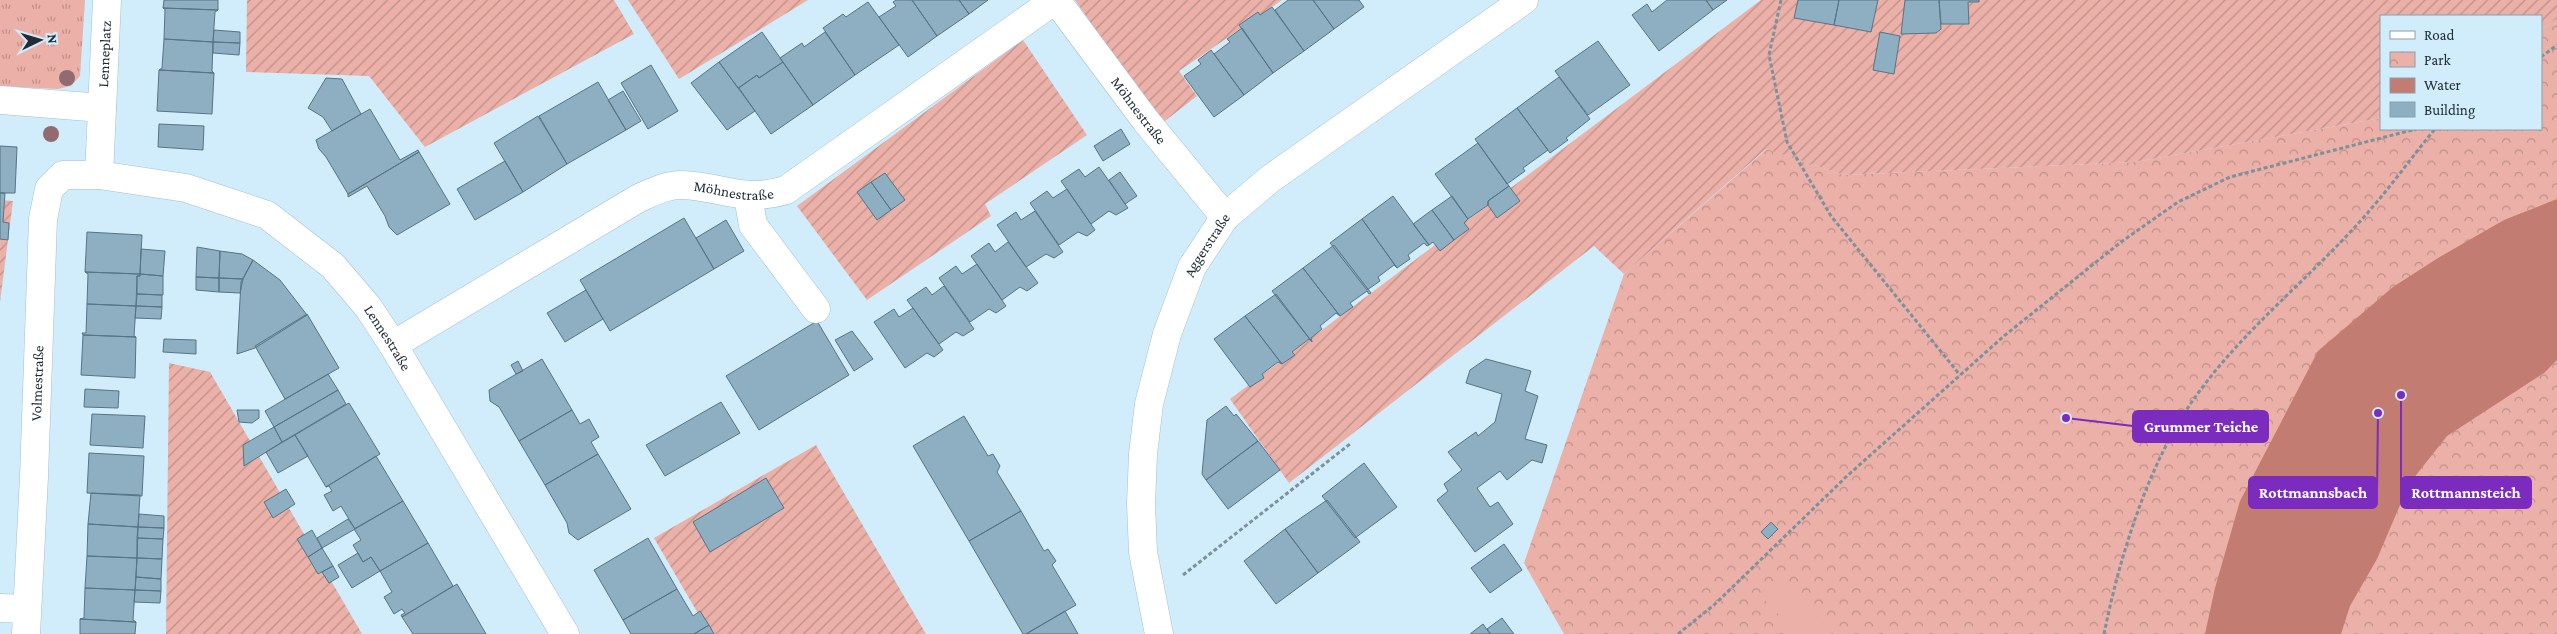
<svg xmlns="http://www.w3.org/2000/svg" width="2557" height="634" viewBox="0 0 2557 634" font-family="'Crimson Pro',serif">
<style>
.grass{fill:url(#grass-tufts)}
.park{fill:url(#park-crowns)}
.garden{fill:url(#garden-furrows)}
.pitch{fill:#ebb0a7}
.water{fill:#c37c71}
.building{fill:#8eafc1;stroke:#557485}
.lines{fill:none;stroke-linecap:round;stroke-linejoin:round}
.minor-casing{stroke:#a0c1d4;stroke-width:29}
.path{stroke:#7d919c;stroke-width:3;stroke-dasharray:4 2.5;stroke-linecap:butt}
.minor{stroke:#fff;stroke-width:28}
.tree{fill:#916b72}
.labels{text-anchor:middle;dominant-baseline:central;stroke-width:4.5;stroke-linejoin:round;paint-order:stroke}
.street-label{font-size:15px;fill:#202d34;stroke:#d1ecfb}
.leader{fill:none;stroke:#7b2cbf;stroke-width:2}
.callout-dot{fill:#7b2cbf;stroke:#d1ecfb;stroke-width:2}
.callout{fill:#7b2cbf;stroke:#7b2cbf;stroke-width:2}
.callout-label{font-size:16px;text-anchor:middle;font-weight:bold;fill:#fff}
</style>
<defs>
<pattern id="grass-tufts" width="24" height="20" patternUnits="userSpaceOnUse" patternTransform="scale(1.25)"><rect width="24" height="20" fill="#ebb0a7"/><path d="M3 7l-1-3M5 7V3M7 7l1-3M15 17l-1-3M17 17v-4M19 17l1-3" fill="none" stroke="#be9089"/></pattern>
<pattern id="park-crowns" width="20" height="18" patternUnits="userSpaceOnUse" patternTransform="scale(1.25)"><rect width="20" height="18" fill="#ebb0a7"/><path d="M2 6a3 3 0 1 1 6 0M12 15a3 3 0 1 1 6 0" fill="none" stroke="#be9089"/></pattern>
<pattern id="garden-furrows" width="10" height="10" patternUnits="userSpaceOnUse" patternTransform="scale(1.25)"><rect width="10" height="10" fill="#ebb0a7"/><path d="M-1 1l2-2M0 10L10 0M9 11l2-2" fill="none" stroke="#be9089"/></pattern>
</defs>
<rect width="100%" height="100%" fill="#d1ecfb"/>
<path class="grass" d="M0,0H85L80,76L71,86L58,89L0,86Z"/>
<path class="park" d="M2557,19V634H1564L1524,563L1624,274L1767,149L1844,175L2135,162L2381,118V129H2541V30Z"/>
<path class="garden" d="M247,0H614L634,34L425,147L369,76L246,72Z
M628,0H808L679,79Z
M1075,0H1282L1179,71L1197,96L1161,124Z
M1761,0H2557V19L2541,30V16H2381V118L2135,162L1844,175L1766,149L1624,274L1594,246L1289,483L1230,399Z
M1023,40L1087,135L985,204L991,216L867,300L797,206Z
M0,200L13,201L0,302Z
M169,363L210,372L362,634H166Z
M816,445L926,634H710L654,538Z"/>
<path class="pitch" d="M1782,579L1832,634H1797L1762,597Z"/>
<path class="water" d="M2557,199V360L2544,373L2447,436L2409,484L2377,559L2350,606L2341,634H2205L2215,588L2240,501L2318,351L2393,287L2438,258L2504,220Z"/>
<path class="building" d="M164,0H218V10L163,8Z
M896,0H912L937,36L908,57L879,17L896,6L893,2Z
M912,0H959L969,14L937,36Z
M959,0H988L969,14Z
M1288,0H1313L1334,29L1304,51L1275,10Z
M1313,0H1359L1364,7L1334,29Z
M1667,0H1706L1713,10L1659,51L1632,15L1647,4L1652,12Z
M1706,0H1727L1713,10Z
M1798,0H1839L1834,25L1794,18Z
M1839,0H1878L1871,32L1834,25Z
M1905,0H1939L1941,29L1936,33L1901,34Z
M1939,0H1979V2H1968L1969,24H1941Z
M868,2L899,45L855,75L823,28L843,14L846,17Z
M1272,7L1304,51L1273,73L1239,25L1258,12L1260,15Z
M163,8L218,10L215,12L213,42L164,39L165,9Z
M1242,28L1273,73L1244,95L1214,54L1230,42L1227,39Z
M214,30L240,32V43L213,42Z
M762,32L783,62L759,78L757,75L738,88L719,62Z
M825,32L855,75L813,105L780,58L802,43L804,47Z
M1880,32L1900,36L1894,74L1873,70Z
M164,39L213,42L212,71L214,73L159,70L162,68Z
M1598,41L1630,85L1588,115L1555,71Z
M213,42L240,43L239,55L213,53Z
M1211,50L1244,95L1214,117L1184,76L1201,64L1198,60Z
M719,62L755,111L727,130L691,83Z
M783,62L813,105L771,134L739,88L757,75L759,78Z
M651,65L678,111L648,129L621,83Z
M159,70L214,73L212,114L157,111Z
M1559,77L1590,119L1566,138L1568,140L1550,153L1517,108Z
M326,78L342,79L361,114L332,131L323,117L308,108Z
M598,82L626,130L567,164L539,116Z
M623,91L641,121L626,130L608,100Z
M1517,108L1548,150L1523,168L1525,171L1507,184L1475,139Z
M370,109L400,160L418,150L419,152L348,194L326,157L319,149L316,140Z
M538,116L567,164L523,192L494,143Z
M159,124L204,126L203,150L158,147Z
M1121,129L1130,144L1103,161L1094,146Z
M1478,143L1509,186L1488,201V205L1468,219L1435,174Z
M0,146L17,147L15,193H0Z
M419,152L450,204L397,235L389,227L385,216L367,186L348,197V194Z
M505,161L523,192L475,220L457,189Z
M1099,167L1128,208L1116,215L1109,211L1091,224L1061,181L1079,169L1085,177Z
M1120,172L1137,196L1125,204L1109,180Z
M885,173L905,200L891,210L871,182Z
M871,182L891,210L877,220L857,192Z
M1509,186L1520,201L1497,218L1488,205V201Z
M1067,189L1095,230L1087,236L1078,232L1059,245L1030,203L1047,191L1053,198Z
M0,193H5L3,222L9,223L8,240L0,239Z
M1393,196L1429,245L1427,246L1424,243L1408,255L1410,259L1397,268L1362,219Z
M1452,196L1468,219L1464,223L1469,229L1454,240L1432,210Z
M1432,210L1454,240L1440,251L1433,242L1429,245L1413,224Z
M1035,211L1063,252L1054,258L1046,254L1026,267L997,225L1016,212L1021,220Z
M684,218L714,269L610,331L580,280Z
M1362,219L1397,268L1394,265L1378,277L1380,281L1367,290L1330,243Z
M726,220L744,251L714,269L696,238Z
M87,232L142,235L140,274L85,272Z
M1008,242L1038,283L1027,291L1020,287L1002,300L971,256L989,243L995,252Z
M1334,245L1371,293L1369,294L1367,291L1350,303L1353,307L1340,316L1303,268Z
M197,247L220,251L219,278L196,277Z
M141,249L165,251L163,276L140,274Z
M220,251L242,254L253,260L243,279L219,278Z
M253,260L280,280L307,315L255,348L237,354L241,282Z
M977,264L1006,306L996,313L989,309L970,322L939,278L956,266L962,274Z
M1303,268L1340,316L1336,313L1320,326L1322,329L1311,338L1312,342L1272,291Z
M85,272L140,274V276H137L136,306L87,304L88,274Z
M140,274L163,276V295L137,294V276H140Z
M196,277L219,278V292L196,290Z
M219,278L243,279L240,293L219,292Z
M944,286L974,329L963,336L956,332L939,344L907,300L926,287L932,295Z
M586,290L603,319L565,342L547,313Z
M137,294L162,295V307L136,306Z
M1276,294L1312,342L1309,339L1292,352L1295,355L1282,364L1245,316Z
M87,304L136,306L134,336L136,337L83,335L82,333H86Z
M136,306L162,307L161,319L135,318Z
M913,308L943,350L934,357L927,353L905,368L874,322L894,309L899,317Z
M307,314L339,368L285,399L255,346Z
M1245,316L1282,364L1278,362L1262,374L1264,378L1250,387L1214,339Z
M817,321L849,375L759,430L726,376Z
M852,331L873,359L854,371L835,340Z
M83,335L136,337L135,378L81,375Z
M164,339L196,340V354L163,352Z
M542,359L572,410L519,441L499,407L490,401L489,390Z
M1486,359L1531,371L1525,391L1538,396L1525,439L1547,445L1542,463L1532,460L1507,480L1500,471L1477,488L1490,507L1498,502L1513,524L1475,552L1437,500L1448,491L1444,484L1462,470L1448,452L1476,432L1478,436L1495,422L1502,394L1466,383L1470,370Z
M518,361L523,371L516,374L511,365Z
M328,374L338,390L274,427L265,411Z
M85,389L119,391L118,408L84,407Z
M338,390L346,404L282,442L274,427Z
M721,402L740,433L665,476L646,445Z
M349,403L380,454L326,487L295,435Z
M1226,406L1234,416L1236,414L1258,441L1206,480L1202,474L1207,420Z
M237,410H259V418L252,423L239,422Z
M572,410L580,424L589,419L599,437L591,442L598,454L545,485L519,441Z
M92,414L145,416L143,448L90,445Z
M964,416L988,456L993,454L1000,466L997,472L1021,511L969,541L913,446Z
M274,427L282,442L244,466L243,445Z
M295,435L308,456L278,473L266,452Z
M1258,441L1280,470L1228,509L1206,480Z
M89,453L144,456L142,496L87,493Z
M598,454L631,509L578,540L569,533L567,523L545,485Z
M376,456L403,501L355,529L341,506L333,511L324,495L332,491L329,486L326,487Z
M1364,463L1397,507L1355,538L1322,496Z
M766,478L784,508L710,552L693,522Z
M286,489L295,504L273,518L264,502Z
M91,493L140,495L138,527L88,524Z
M1327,500L1360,542L1318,573L1285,529Z
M403,501L428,543L380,571L371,557L363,562L353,545L361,540L354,529Z
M1021,511L1044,551L1048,549L1056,561L1052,565L1076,605L1026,634H1023L969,541Z
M139,514L164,516V528L138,527Z
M348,519L355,529L322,548L317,538Z
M1771,522L1778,529L1768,539L1761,532Z
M88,524L138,527L137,558L87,556Z
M138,527L164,528L163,539L137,538Z
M1285,529L1318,573L1276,604L1244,561Z
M312,530L322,548L308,557L297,539Z
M137,538L163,539L162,559L137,558Z
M648,538L677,589L623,620L594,570Z
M428,543L453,586L402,617L401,615L405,613L402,609L394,614L384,597L392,592L380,571Z
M1504,544L1522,570L1490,593L1471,568Z
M322,548L333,566L318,574L308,557Z
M358,553L363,562L371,557L380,571L352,588L338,565Z
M87,556L137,558L135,590L85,588Z
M137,558L162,559L161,579L136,577Z
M333,566L339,577L329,583L322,572Z
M136,577L161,579V591L135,590Z
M457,584L486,634H413L402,617Z
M85,588L135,590L133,620L136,622L80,619L84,618Z
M677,589L693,616L700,611L709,625L694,634H631L623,620Z
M135,590L161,591L160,603L134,602Z
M1065,611L1078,634H1026Z
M1502,618L1514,634H1491L1487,629Z
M80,619L136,622L135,634H80Z
M1483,624L1490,634H1470Z
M709,625L714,634H694Z"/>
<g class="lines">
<g class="minor-casing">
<g id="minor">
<path id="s1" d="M1056,0L1146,121L1225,217"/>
<path d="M0,100L102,108"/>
<path id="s2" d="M99,175L107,0"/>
<path d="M748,196L753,225L816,309"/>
<path id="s3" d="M393,345L639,198C653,192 668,184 683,185C725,187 742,203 786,190L1055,0"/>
<path d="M0,608L27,609"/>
<path id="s4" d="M26,634L34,477L43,219L49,189L63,175H99L186,188L267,215L333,266L368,307L393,345L565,634"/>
<path id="s5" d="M1159,634L1143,552L1141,504L1143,454L1149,404L1167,334L1192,267L1225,217L1270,179L1524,0"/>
</g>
</g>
<path class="path" d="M1781,0L1769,55L1787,142L1831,216L1960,375
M2541,57L2557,45
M1183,575L1350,444
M1678,634L1714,605L1847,476L2004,336L2121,242L2178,202L2230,177L2416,129
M2104,634C2120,555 2149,461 2196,396C2244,329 2310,278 2364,217C2389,189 2411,158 2435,129"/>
<use href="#minor" class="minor"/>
</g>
<g class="tree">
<circle cx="67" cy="78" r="8"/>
<circle cx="51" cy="134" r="8"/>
</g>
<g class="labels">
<g class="street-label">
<text stroke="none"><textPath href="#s2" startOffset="121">Lenneplatz</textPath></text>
<text stroke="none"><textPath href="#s1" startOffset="138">Möhnestraße</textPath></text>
<text stroke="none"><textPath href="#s3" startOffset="384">Möhnestraße</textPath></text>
<text stroke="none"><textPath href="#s5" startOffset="402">Aggerstraße</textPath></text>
<text stroke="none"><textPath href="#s4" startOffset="849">Lennestraße</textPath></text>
<text stroke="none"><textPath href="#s4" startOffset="251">Volmestraße</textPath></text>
</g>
</g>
<path class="leader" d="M2066 418L2133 426M2378 413L2377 493M2401 395L2401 493"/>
<g class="callout-dot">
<circle cx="2066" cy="418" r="5"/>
<circle cx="2378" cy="413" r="5"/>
<circle cx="2401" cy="395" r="5"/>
</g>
<g class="callout">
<rect x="2133" y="411" width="135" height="31" rx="5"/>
<rect x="2249" y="477" width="128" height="31" rx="5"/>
<rect x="2401" y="477" width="130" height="31" rx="5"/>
</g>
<g class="callout-label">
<text x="2201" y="432">Grummer Teiche</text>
<text x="2313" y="498">Rottmannsbach</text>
<text x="2466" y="498">Rottmannsteich</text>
</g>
<rect x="2380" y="15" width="162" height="115" fill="#d1ecfb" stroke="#8aa0ab"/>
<rect x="2390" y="31" width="25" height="8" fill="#ffffff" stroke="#8aa0ab"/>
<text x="2424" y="40" font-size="15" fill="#202d34">Road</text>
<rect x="2390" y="52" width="25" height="15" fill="url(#park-crowns)" stroke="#8aa0ab"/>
<text x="2424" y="65" font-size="15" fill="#202d34">Park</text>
<rect x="2390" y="78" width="25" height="15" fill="#c37c71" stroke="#8aa0ab"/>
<text x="2424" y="90" font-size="15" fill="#202d34">Water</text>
<rect x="2390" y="102" width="25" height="15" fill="#8eafc1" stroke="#8aa0ab"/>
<text x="2424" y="115" font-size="15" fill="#202d34">Building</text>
<g transform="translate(40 40) rotate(85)" stroke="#d1ecfb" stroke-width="4" paint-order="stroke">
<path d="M0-4L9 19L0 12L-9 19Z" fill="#202d34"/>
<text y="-8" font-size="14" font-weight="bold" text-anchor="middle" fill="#202d34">N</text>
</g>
</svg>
